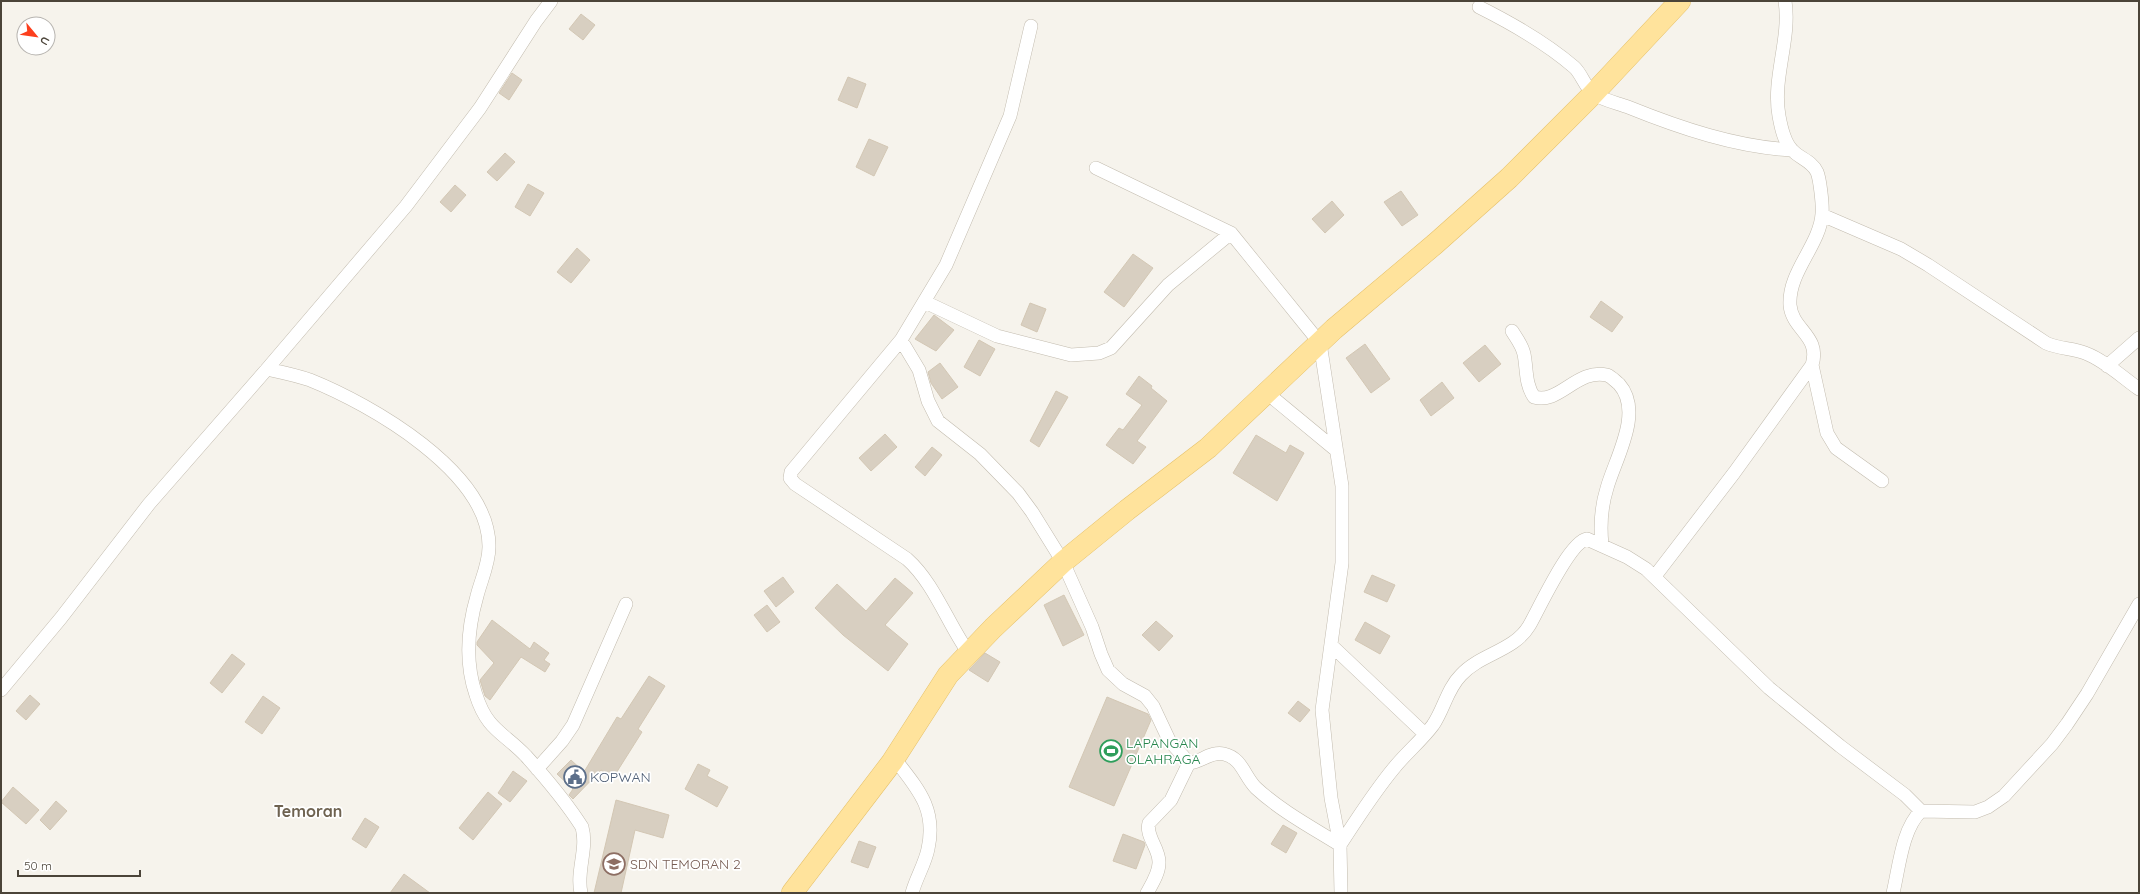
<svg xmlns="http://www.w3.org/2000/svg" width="2140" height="894" viewBox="0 0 2140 894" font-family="Quicksand,sans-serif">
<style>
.building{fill:#d8cfc1;stroke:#d3c7b4}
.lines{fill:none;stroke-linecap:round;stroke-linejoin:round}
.minor-casing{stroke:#c2bbae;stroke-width:14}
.primary-casing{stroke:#e6c16a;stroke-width:22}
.minor{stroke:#fff;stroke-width:13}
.primary{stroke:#ffe39c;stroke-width:21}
.labels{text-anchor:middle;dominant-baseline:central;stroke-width:3.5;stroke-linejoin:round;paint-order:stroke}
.leisure-label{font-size:14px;fill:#27864d;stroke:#fff;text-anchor:start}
.service-label{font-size:14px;fill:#4e5e75;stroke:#fff;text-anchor:start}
.education-label{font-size:14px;fill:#785e54;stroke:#fff;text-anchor:start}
.quarter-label{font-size:16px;font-weight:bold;fill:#6e6250;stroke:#fff}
</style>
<rect width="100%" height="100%" fill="#f6f3ec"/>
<path class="building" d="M581,14L595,25L583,40L569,29Z
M512,73L522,80L509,100L499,93Z
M848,77L866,84L857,108L838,100Z
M869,139L888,147L874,176L856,167Z
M505,153L515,162L497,181L487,172Z
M528,184L544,193L530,216L515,207Z
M455,185L466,195L451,212L440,202Z
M1401,191L1418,215L1402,226L1384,202Z
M1332,201L1344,215L1325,233L1312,219Z
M577,248L590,260L571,283L557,272Z
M1133,254L1153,268L1124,307L1104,292Z
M1601,301L1623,317L1612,332L1590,317Z
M1030,303L1046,309L1037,332L1021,325Z
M934,315L954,330L936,351L915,339Z
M979,340L995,349L980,376L964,367Z
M1365,344L1390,379L1371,393L1346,358Z
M1485,345L1501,364L1479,382L1463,363Z
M940,363L958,387L942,399L931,383L928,372Z
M1139,376L1152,386L1151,388L1167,401L1137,441L1146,447L1133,464L1106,445L1119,428L1123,430L1142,405L1126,394Z
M1442,382L1454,398L1431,416L1420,400Z
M1056,391L1068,397L1039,447L1030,441Z
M885,434L897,447L871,471L859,458Z
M1256,435L1286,453L1290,445L1304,453L1277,501L1233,473Z
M932,447L942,455L925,476L915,467Z
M1372,575L1395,585L1387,602L1364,592Z
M783,577L794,592L776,607L764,591Z
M895,578L913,593L885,625L908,644L888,671L843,635L815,608L837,584L866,611Z
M1064,595L1084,635L1063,646L1044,605Z
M767,605L780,622L767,632L754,615Z
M492,620L530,649L534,642L549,653L544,660L550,664L545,672L521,657L490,700L485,696L480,680L494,663L477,645V642Z
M1156,621L1173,636L1159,651L1142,635Z
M1365,622L1390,636L1380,654L1355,640Z
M985,653L1000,662L988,682L969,670Z
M232,654L245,664L222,693L210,683Z
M649,676L665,686L638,729L642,732L613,778L601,770L573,799L569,795L573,789L557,774L571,760L584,772L617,717L621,719Z
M30,695L40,704L26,720L16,711Z
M263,696L280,708L262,734L245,722Z
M1107,697L1148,714L1151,720L1114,806L1069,787Z
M1298,701L1310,710L1300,722L1288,713Z
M698,764L710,770L707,776L728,787L717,807L685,789Z
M513,771L527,781L510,802L498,793Z
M13,787L39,810L26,824L1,802Z
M488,792L502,804L473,840L459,828Z
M616,800L669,815L663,838L635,830L621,893H594Z
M56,801L67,811L50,830L40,820Z
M365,818L379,827L366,848L352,839Z
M1283,825L1297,833L1286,853L1271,844Z
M1123,834L1144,842L1145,845L1136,869L1113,861Z
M859,841L876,847L868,868L851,862Z
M404,874L430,893H390Z"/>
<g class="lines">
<g class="minor-casing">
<path id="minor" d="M1479,7C1513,24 1545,42 1574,67C1582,74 1585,88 1594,94C1603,100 1617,103 1628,107C1680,128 1736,147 1792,150
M1096,168L1231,233L1320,343L1342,486V563L1322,710L1331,798L1340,845L1341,893
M1822,215L1901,249L1928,265L2046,343C2059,349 2072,348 2085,353C2104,360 2122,377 2139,389
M925,302L997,336L1071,355L1099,353L1111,348L1168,285L1231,233
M1512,331C1517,339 1522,345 1524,354C1527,369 1525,384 1534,397C1559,405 1577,368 1607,375C1612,377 1615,381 1619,384C1644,412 1615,459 1607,488C1601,507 1600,526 1602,545
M901,340L919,370L928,401L938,421L980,454L1018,493L1032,512L1063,562L1092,627L1101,654L1108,670L1123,684L1145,696L1153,706L1169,740L1189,763C1201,762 1211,751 1224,754C1242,758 1244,776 1256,788C1281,811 1311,827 1340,845C1357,819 1374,792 1394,768C1406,753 1422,740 1433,725C1444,709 1447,689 1461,675C1480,654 1514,651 1529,626C1539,609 1569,542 1587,539L1627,557L1646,569L1769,688L1840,746L1905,795L1921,811
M1812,365L1827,433L1836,448L1882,481
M2107,366L2139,338
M267,369C281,372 296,375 310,380C370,404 490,472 489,547C489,564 481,580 477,596C468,627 465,663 476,695C487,730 503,732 526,756C544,776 568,805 582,827C588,849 576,871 581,893
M1267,393L1336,450
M1655,576L1734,473L1812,365C1821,336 1792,330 1790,305C1788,272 1820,245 1822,214C1823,206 1820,179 1817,172C1812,161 1799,158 1792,150C1784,142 1781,127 1779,116C1772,78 1791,39 1785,1
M1331,645L1425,734
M968,652C947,622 934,583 907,559L795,484L790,478L791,472L901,340L946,265L1010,116L1031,26
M1,690L61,618L149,504L267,369L406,206L480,108L536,21L551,1
M894,758C917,788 937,808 928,849C925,864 916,878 912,893
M537,769L562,741L573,725L626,604
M1147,893C1152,884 1159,873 1159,863C1160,849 1145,836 1149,823L1171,800L1189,763
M1893,893C1899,868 1902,829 1921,811L1975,812L1988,807L2004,796L2052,744L2067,724L2087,694L2139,604"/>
</g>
<g class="primary-casing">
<path id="primary" d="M792,893L892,762L948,675L993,628L1063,562L1127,510L1208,448L1334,329L1435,244L1509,178L1593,94L1680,1"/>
</g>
<use href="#minor" class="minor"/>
<use href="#primary" class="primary"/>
</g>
<defs>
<g id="stadium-ring" transform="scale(1.15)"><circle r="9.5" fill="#fff" stroke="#2e9e5b" stroke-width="1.5"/><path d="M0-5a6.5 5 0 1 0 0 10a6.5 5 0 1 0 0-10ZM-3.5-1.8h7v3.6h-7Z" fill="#2e9e5b"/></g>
<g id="civic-ring" transform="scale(1.15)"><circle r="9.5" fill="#fff" stroke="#5c6f8a" stroke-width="1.5"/><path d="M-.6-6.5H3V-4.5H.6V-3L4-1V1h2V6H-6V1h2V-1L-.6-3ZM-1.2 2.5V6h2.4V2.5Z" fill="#5c6f8a"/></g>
<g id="school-ring" transform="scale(1.15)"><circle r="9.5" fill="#fff" stroke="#8d6e63" stroke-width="1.5"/><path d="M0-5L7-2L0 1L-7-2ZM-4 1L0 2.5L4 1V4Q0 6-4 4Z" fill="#8d6e63"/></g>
</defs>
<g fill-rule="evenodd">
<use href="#stadium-ring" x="1111" y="751"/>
<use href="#civic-ring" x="575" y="777"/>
<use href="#school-ring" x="614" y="864"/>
</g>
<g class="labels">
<g class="leisure-label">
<text x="1126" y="743">LAPANGAN<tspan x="1126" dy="16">OLAHRAGA</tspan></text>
</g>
<g class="service-label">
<text x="590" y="777">KOPWAN</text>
</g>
<g class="education-label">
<text x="630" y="864">SDN TEMORAN 2</text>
</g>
<g class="quarter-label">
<text x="308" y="811">Temoran</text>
</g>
</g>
<rect width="2140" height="894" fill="none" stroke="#4b4439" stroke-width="4"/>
<g transform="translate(36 36) rotate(119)"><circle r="19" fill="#ffffff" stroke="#b7b4b0"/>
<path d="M0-3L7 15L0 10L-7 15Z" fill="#fc3f1d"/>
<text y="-6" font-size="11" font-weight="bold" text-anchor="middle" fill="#4b4439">U</text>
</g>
<path d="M18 870v6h122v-6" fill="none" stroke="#4b4439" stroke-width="2"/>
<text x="24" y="870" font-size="12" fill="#4b4439" stroke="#ffffff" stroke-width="3" paint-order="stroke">50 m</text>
</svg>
